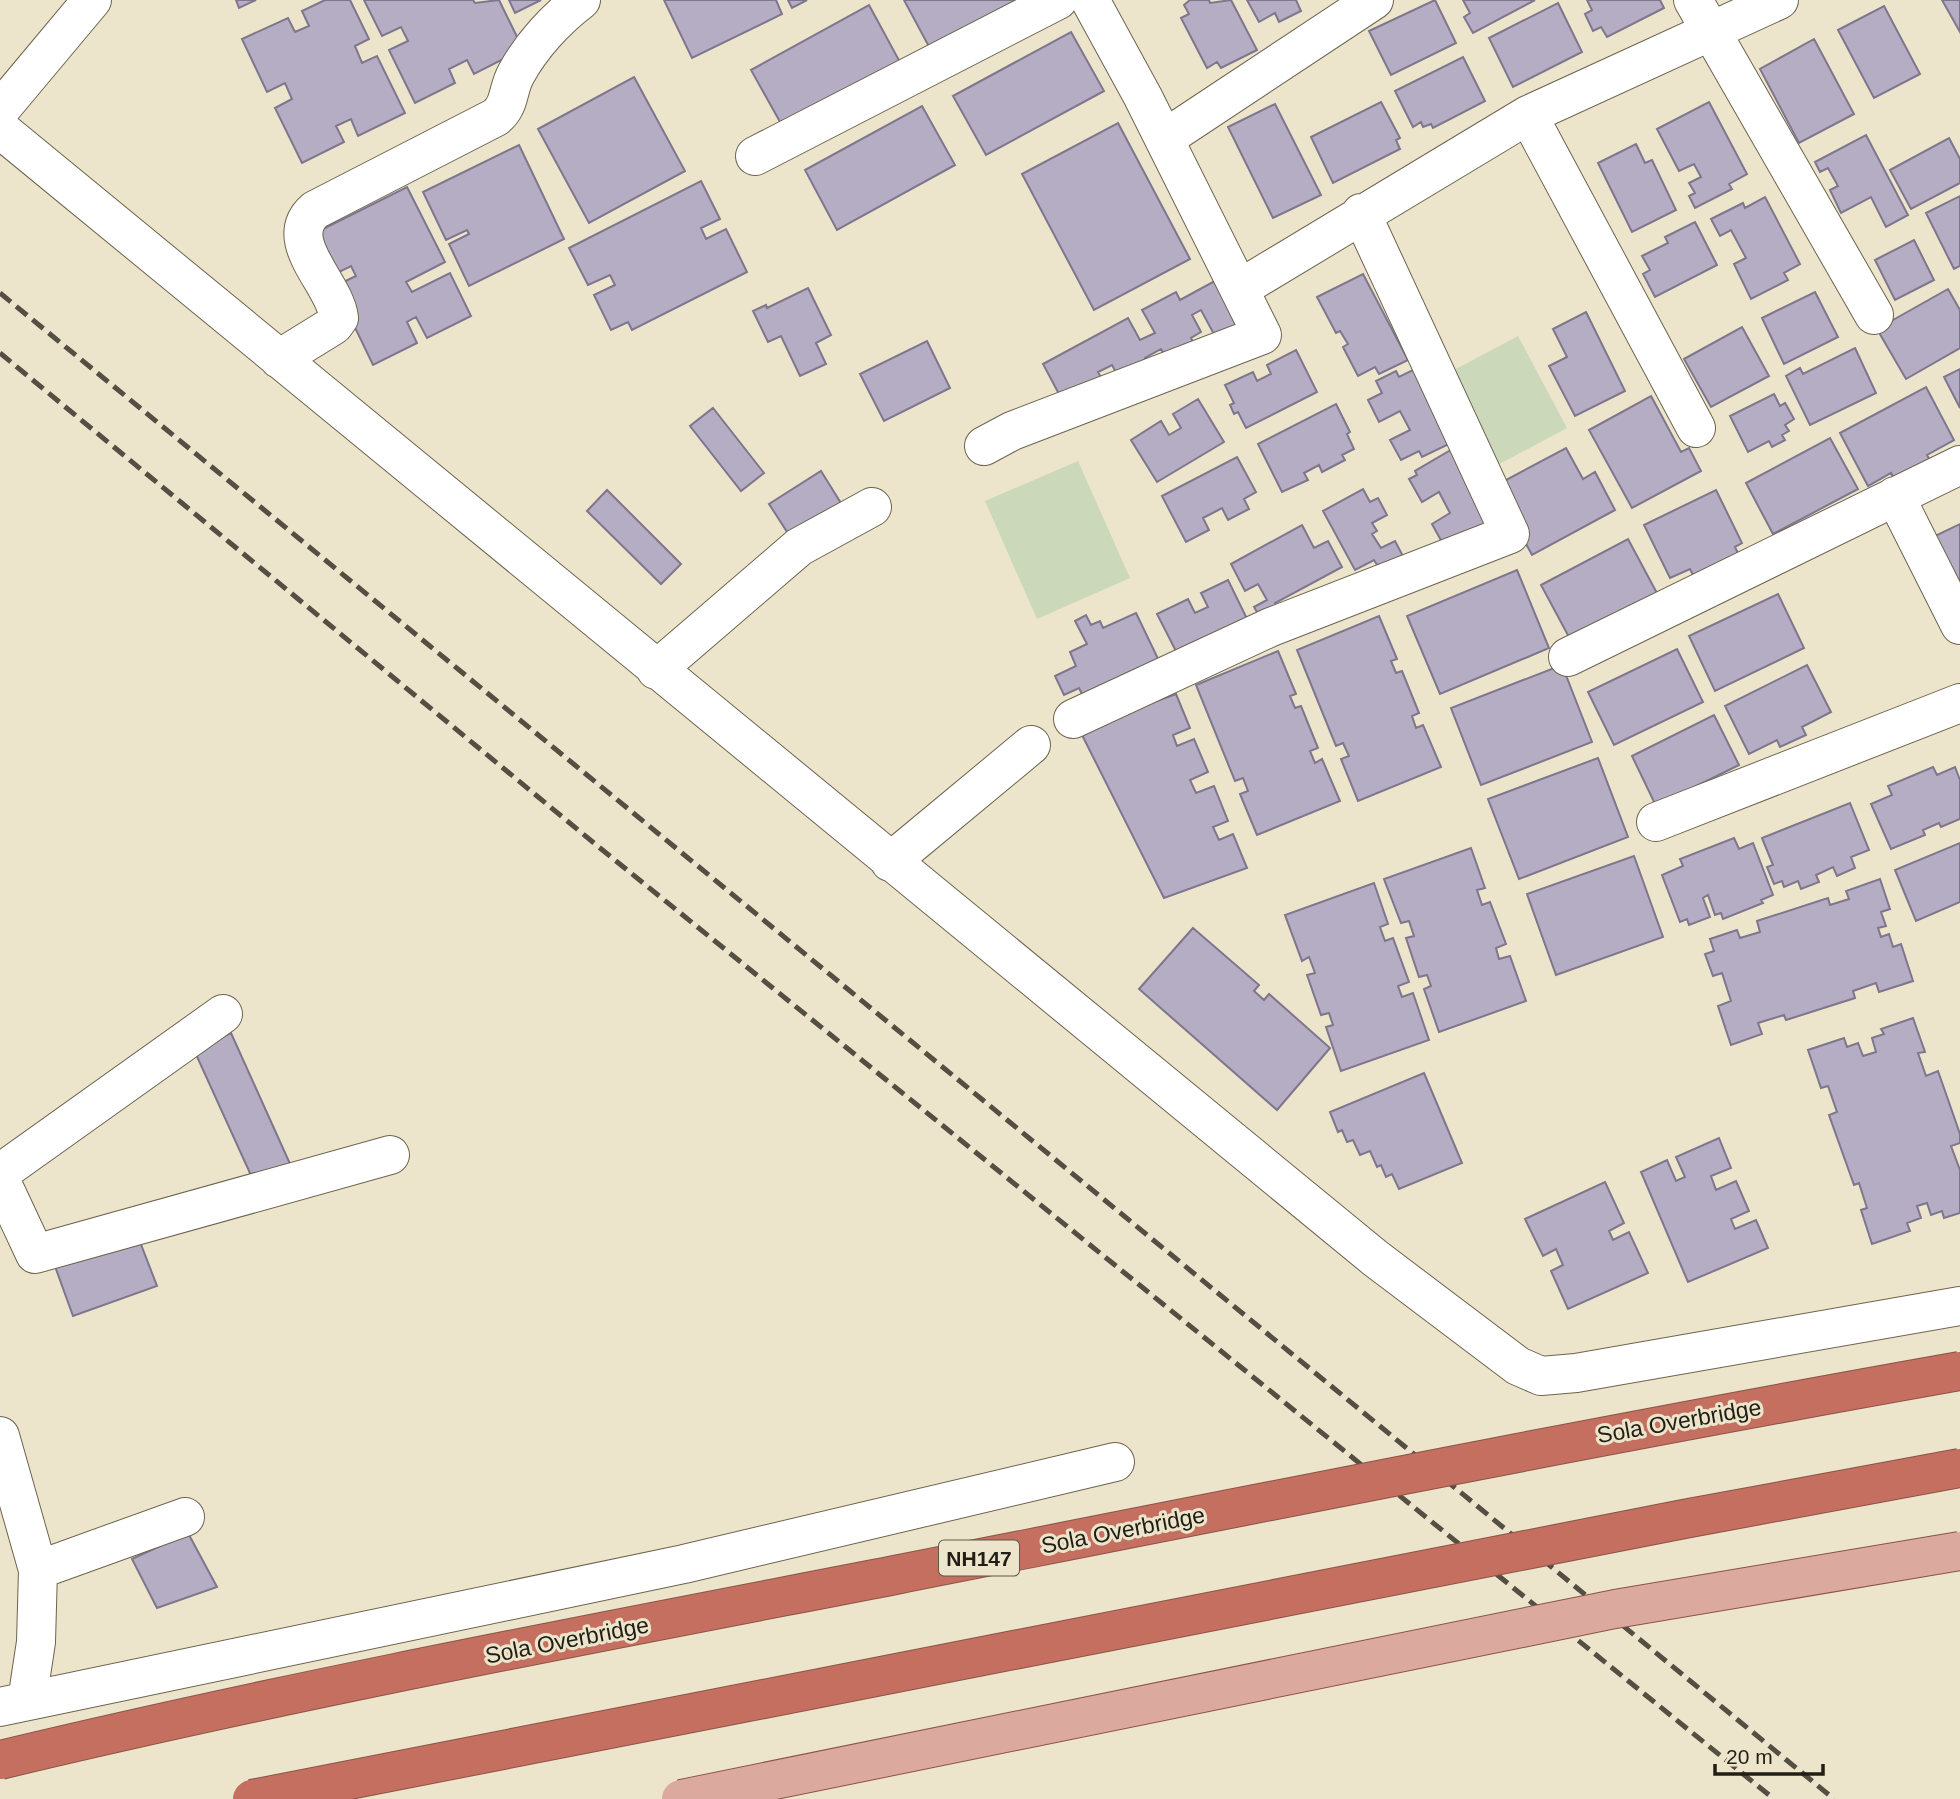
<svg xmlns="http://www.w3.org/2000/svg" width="1960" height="1799" viewBox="0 0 1960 1799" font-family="Helvetica,sans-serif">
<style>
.green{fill:#cbd8ba}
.building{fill:#b5adc4;stroke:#7e768c;stroke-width:2}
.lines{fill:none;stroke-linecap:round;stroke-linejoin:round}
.minor-casing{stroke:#6c644f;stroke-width:40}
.minor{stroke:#fff;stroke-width:38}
.rail{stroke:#544f42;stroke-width:5;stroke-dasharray:14 7;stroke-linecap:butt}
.major-bridge-casing{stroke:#8b5345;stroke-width:40;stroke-linecap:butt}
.highway-bridge-casing{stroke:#8b5345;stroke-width:40;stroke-linecap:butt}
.major-bridge{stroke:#dca99f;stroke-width:38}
.highway-bridge{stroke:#c46f5f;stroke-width:38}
.labels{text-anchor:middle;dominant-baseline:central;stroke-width:6;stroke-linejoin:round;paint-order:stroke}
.shield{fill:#ece4cb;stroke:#5e594c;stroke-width:2}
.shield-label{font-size:21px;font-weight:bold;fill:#211e15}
.street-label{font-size:23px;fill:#211e15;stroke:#ece4cb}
</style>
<rect width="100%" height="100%" fill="#ece4cb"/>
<path class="green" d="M1518,336L1567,428L1490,469L1441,377Z
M1078,461L1130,578L1037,619L985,501Z"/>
<path class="building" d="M236,0H256L239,8Z
M325,0H350L369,39L355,46L362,63L377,56L405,113L358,136L351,119L336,126L344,142L302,163L275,108L292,99L285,83L267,92L242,39L288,18L295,32L309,26L302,11Z
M364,0H473L475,3L499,0L523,49L474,74L467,60L449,69L455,83L415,103L389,50L408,41L401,27L382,36Z
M509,0H541L515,13Z
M664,0H776L782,14L692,58Z
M788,0H807L792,8Z
M904,0H1035L934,56Z
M1190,0H1209L1210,3L1231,0L1257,50L1221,68L1217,62L1207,68L1181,18L1189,14L1184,5Z
M1247,0H1296L1301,11L1279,22L1275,13L1259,22Z
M1435,0L1456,43L1391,75L1369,31Z
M1463,0H1535L1473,33L1464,17L1470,13Z
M1587,0H1660L1664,8L1607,37L1601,27L1593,31L1585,14L1592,10Z
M1942,0H1960V32Z
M1558,3L1582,52L1513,87L1489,38Z
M869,5L901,64L784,129L751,70Z
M1884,6L1920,74L1874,98L1838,30Z
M1071,32L1104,91L986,155L953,96Z
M1814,39L1854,114L1799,143L1760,69Z
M1463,57L1485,101L1433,128L1431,124L1423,127L1421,122L1413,127L1395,91Z
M634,77L685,171L589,223L538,129Z
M1381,102L1400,138L1396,140L1400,149L1333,183L1311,137Z
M1709,102L1747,174L1729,184L1732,189L1695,208L1689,196L1695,193L1689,183L1701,177L1694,164L1679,171L1657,129Z
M1275,104L1321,195L1273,218L1228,127Z
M922,106L955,165L837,230L805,170Z
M1118,123L1190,259L1094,310L1022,174Z
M1866,135L1908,215L1886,227L1871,197L1841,213L1830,190L1838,186L1828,168L1820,172L1815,162Z
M1949,138L1960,159V183L1911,209L1890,170Z
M1636,144L1645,163L1652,160L1676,210L1632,232L1598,163Z
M519,145L564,239L469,286L449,244L469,234L467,230L446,240L423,192Z
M701,181L720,219L701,228L706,239L726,229L747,272L632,330L628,322L611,330L594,295L615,285L610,275L588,285L569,248Z
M407,187L445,262L406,282L412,292L450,273L471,316L427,338L416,317L407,322L417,343L373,365L335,286L356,276L351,266L329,277L309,236Z
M1960,196V266L1954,269L1926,213Z
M1765,197L1800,264L1784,273L1788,280L1751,299L1734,264L1746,258L1731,230L1720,236L1711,219L1743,203L1745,208Z
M1695,222L1717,265L1655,297L1643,274L1650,270L1642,256L1668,243L1665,237Z
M1914,240L1934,280L1895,300L1875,260Z
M1363,274L1408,360L1379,374L1375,367L1358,376L1343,347L1348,344L1340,331L1336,333L1317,297Z
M1222,277L1246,321L1216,338L1201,310L1192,315L1201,332L1191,338L1196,348L1169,363L1161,349L1145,358L1152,372L1124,387L1112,365L1098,372L1112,397L1067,409L1043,364L1128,318L1140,340L1155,333L1142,310L1176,292L1180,300Z
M808,288L831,335L816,343L826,364L800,376L781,336L768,342L753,311L766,305L767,308Z
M1948,289L1960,310V348L1906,379L1877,329Z
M1815,292L1838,337L1784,364L1762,318Z
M1586,312L1625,391L1575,416L1549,366L1567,357L1553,329Z
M1742,327L1769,376L1711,407L1684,359Z
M927,341L950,388L884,421L860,374Z
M1855,348L1876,393L1810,425L1786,376L1800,368L1803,374Z
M1296,350L1317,392L1246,428L1238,412L1234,414L1230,405L1234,403L1225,385L1253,372L1257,381L1271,374L1267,365Z
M1417,368L1453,442L1422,457L1419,451L1401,460L1390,440L1410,430L1400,411L1379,422L1368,400L1382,393L1376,381L1396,371L1399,377Z
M1960,369V408L1944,377Z
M1926,387L1954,440L1927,455L1930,460L1894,479L1891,473L1868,486L1840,433Z
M1774,394L1780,406L1785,403L1794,419L1785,425L1789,431L1782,435L1785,440L1772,447L1769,441L1748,452L1730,416Z
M1651,396L1681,452L1689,448L1701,471L1632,508L1589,430Z
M1198,399L1224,442L1157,482L1131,440L1161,421L1169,435L1181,428L1173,414Z
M1336,404L1350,432L1347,434L1354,449L1342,455L1345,460L1322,472L1319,465L1304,473L1308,480L1282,492L1258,444Z
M713,408L764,473L741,491L690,426Z
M1830,438L1858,489L1773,534L1746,483Z
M1454,448L1496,521L1443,544L1432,524L1450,513L1439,492L1422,502L1409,479L1417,475L1415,471Z
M1566,448L1583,479L1595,472L1615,510L1532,555L1495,486Z
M1237,457L1256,492L1244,499L1249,509L1228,520L1222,508L1203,518L1209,530L1186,542L1162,496Z
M821,471L844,508L793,541L769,504Z
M1363,489L1370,502L1378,498L1387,515L1372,523L1377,531L1372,534L1381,548L1395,541L1405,560L1377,565L1374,560L1355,570L1323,511Z
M607,490L681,564L661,584L587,511Z
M1716,490L1742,543L1735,547L1738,553L1693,575L1690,569L1670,578L1644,525Z
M1960,524V590L1933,537Z
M1302,525L1314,548L1328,541L1342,567L1275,603L1279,609L1261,619L1254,607L1267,600L1258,584L1245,591L1231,564Z
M1628,539L1658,595L1570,639L1541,585Z
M1517,570L1549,648L1440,694L1407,616Z
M1228,580L1252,629L1182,663L1157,614L1188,599L1195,613L1208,607L1201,593Z
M1778,594L1804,648L1715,691L1689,636Z
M1136,613L1161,665L1084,698L1079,688L1064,695L1055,676L1076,666L1070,652L1087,644L1075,621L1086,615L1091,625L1100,621L1103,628Z
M1379,616L1397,659L1391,661L1396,673L1402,671L1419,713L1412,716L1416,728L1423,725L1441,767L1358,801L1341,759L1349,756L1343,743L1336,746L1297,650Z
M1677,649L1703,702L1614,745L1588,692Z
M1278,651L1296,694L1290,696L1295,708L1301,706L1318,748L1310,751L1315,763L1322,759L1340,801L1257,835L1240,794L1248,791L1243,778L1235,781L1196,685Z
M1562,665L1592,742L1481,785L1451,708Z
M1807,665L1831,712L1802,727L1806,735L1780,747L1777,740L1749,754L1725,706Z
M1176,694L1190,728L1173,735L1177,746L1194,739L1208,772L1190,780L1196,793L1214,786L1228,821L1213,827L1219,840L1233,834L1247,868L1164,898L1079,729Z
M1714,715L1739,765L1656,806L1632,756Z
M1598,758L1628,837L1519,879L1488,799Z
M1933,767L1937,775L1955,767L1960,780V819L1941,827L1939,823L1923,830L1925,835L1891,849L1871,804L1892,795L1888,786Z
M1850,803L1869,850L1851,857L1855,868L1837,876L1833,867L1816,875L1819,882L1801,889L1798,881L1784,887L1782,881L1774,884L1767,867L1773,865L1762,838Z
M1734,838L1739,849L1753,843L1773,895L1761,900L1763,903L1723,919L1721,913L1715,915L1708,895L1703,898L1710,917L1689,925L1687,919L1680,922L1662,875L1683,866L1680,859Z
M1960,843V902L1916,921L1895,870Z
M1471,848L1485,888L1477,890L1482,905L1490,902L1506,944L1496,948L1499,959L1510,956L1526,1001L1439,1032L1424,989L1431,986L1427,975L1419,977L1406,938L1414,936L1409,921L1401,923L1384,879Z
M1634,856L1663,937L1556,975L1527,894Z
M1880,879L1890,909L1881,912L1886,926L1878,928L1881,937L1889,934L1893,947L1901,944L1913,981L1879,992L1876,983L1853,991L1855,998L1786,1020L1784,1015L1758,1023L1762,1034L1731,1045L1718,1006L1731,1001L1722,973L1713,976L1705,954L1714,951L1710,939L1737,930L1740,938L1760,932L1757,921L1828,898L1830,905L1849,899L1846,891Z
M1374,883L1388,924L1380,927L1385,941L1393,938L1409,982L1398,986L1402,997L1413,993L1429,1040L1341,1071L1326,1027L1333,1025L1329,1013L1321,1015L1307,975L1315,973L1309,957L1302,961L1285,915Z
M1193,928L1259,985L1254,991L1264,1000L1269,994L1330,1048L1277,1110L1139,989Z
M1913,1018L1925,1052L1918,1053L1926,1076L1938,1071L1960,1134V1143L1951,1146L1960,1170V1213L1944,1218L1942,1211L1931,1215L1927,1203L1917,1206L1921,1218L1907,1223L1910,1231L1872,1244L1861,1210L1867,1208L1859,1183L1854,1185L1829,1115L1837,1112L1828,1086L1821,1088L1808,1050L1844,1038L1847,1047L1858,1043L1863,1056L1876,1052L1872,1038L1884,1034L1881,1029Z
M231,1033L291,1166L254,1182L194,1050Z
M1424,1073L1462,1163L1399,1189L1392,1174L1386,1177L1381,1165L1377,1167L1370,1151L1360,1155L1353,1140L1347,1142L1342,1130L1338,1132L1330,1112Z
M1719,1138L1731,1168L1711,1176L1716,1190L1736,1181L1749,1211L1731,1219L1735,1229L1756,1220L1768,1248L1688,1282L1641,1172L1667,1160L1676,1181L1685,1177L1676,1157Z
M1605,1182L1624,1223L1609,1231L1613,1240L1629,1232L1648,1273L1568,1309L1551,1271L1563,1265L1556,1249L1543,1256L1525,1219Z
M137,1234L157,1286L73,1316L52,1258Z
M188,1533L217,1587L157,1608L132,1559Z"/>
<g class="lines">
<g class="minor-casing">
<path id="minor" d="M1693,0L1874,315
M0,110L92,0
M1528,115L1696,428
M0,129L1375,1258L1518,1366L1541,1376L1576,1373L1960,1306
M1164,139L1374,0
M755,156L1058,0
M1239,289L1528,115L1779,0
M279,359L334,325L339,318C335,283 280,241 315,210L496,117C511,104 507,90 516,74C531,46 556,19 581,0
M984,446L1012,431L1262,335L1143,97L1090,0
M1895,496L1960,625
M1568,657L1960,465
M656,670L799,547L872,507
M1073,719L1271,627L1510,534L1361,213
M1656,822L1960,703
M890,862L1031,745
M0,1173L223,1014
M0,1179L35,1254L390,1155
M0,1436L38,1570L36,1642L27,1701
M38,1570L185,1517
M0,1707L684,1564L1115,1462"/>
</g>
<use href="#minor" class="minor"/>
<path class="rail" d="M0,293L1834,1799
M0,353L600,848L1774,1799"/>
<g class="major-bridge-casing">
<path id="major-bridge" d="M681,1799L1615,1609L1960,1551"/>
</g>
<g class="highway-bridge-casing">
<path id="highway-bridge" d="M0,1760C296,1689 596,1633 895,1575C1250,1505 1604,1434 1960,1371
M252,1799L1684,1519L1960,1468"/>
</g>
<use href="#major-bridge" class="major-bridge"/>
<use href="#highway-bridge" class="highway-bridge"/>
</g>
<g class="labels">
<rect class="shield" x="939" y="1540.5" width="80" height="35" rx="5"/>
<g class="shield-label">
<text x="979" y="1558">NH147</text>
</g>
<g class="street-label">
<text transform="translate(1679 1421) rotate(-10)">Sola Overbridge</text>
<text transform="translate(1123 1530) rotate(-11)">Sola Overbridge</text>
<text transform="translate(567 1640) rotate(-11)">Sola Overbridge</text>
</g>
</g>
<path d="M1715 1764v10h108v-10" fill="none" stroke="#211e15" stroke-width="3.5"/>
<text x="1726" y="1764" font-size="21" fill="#211e15" stroke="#ece4cb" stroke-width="5" paint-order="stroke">20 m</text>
</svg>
